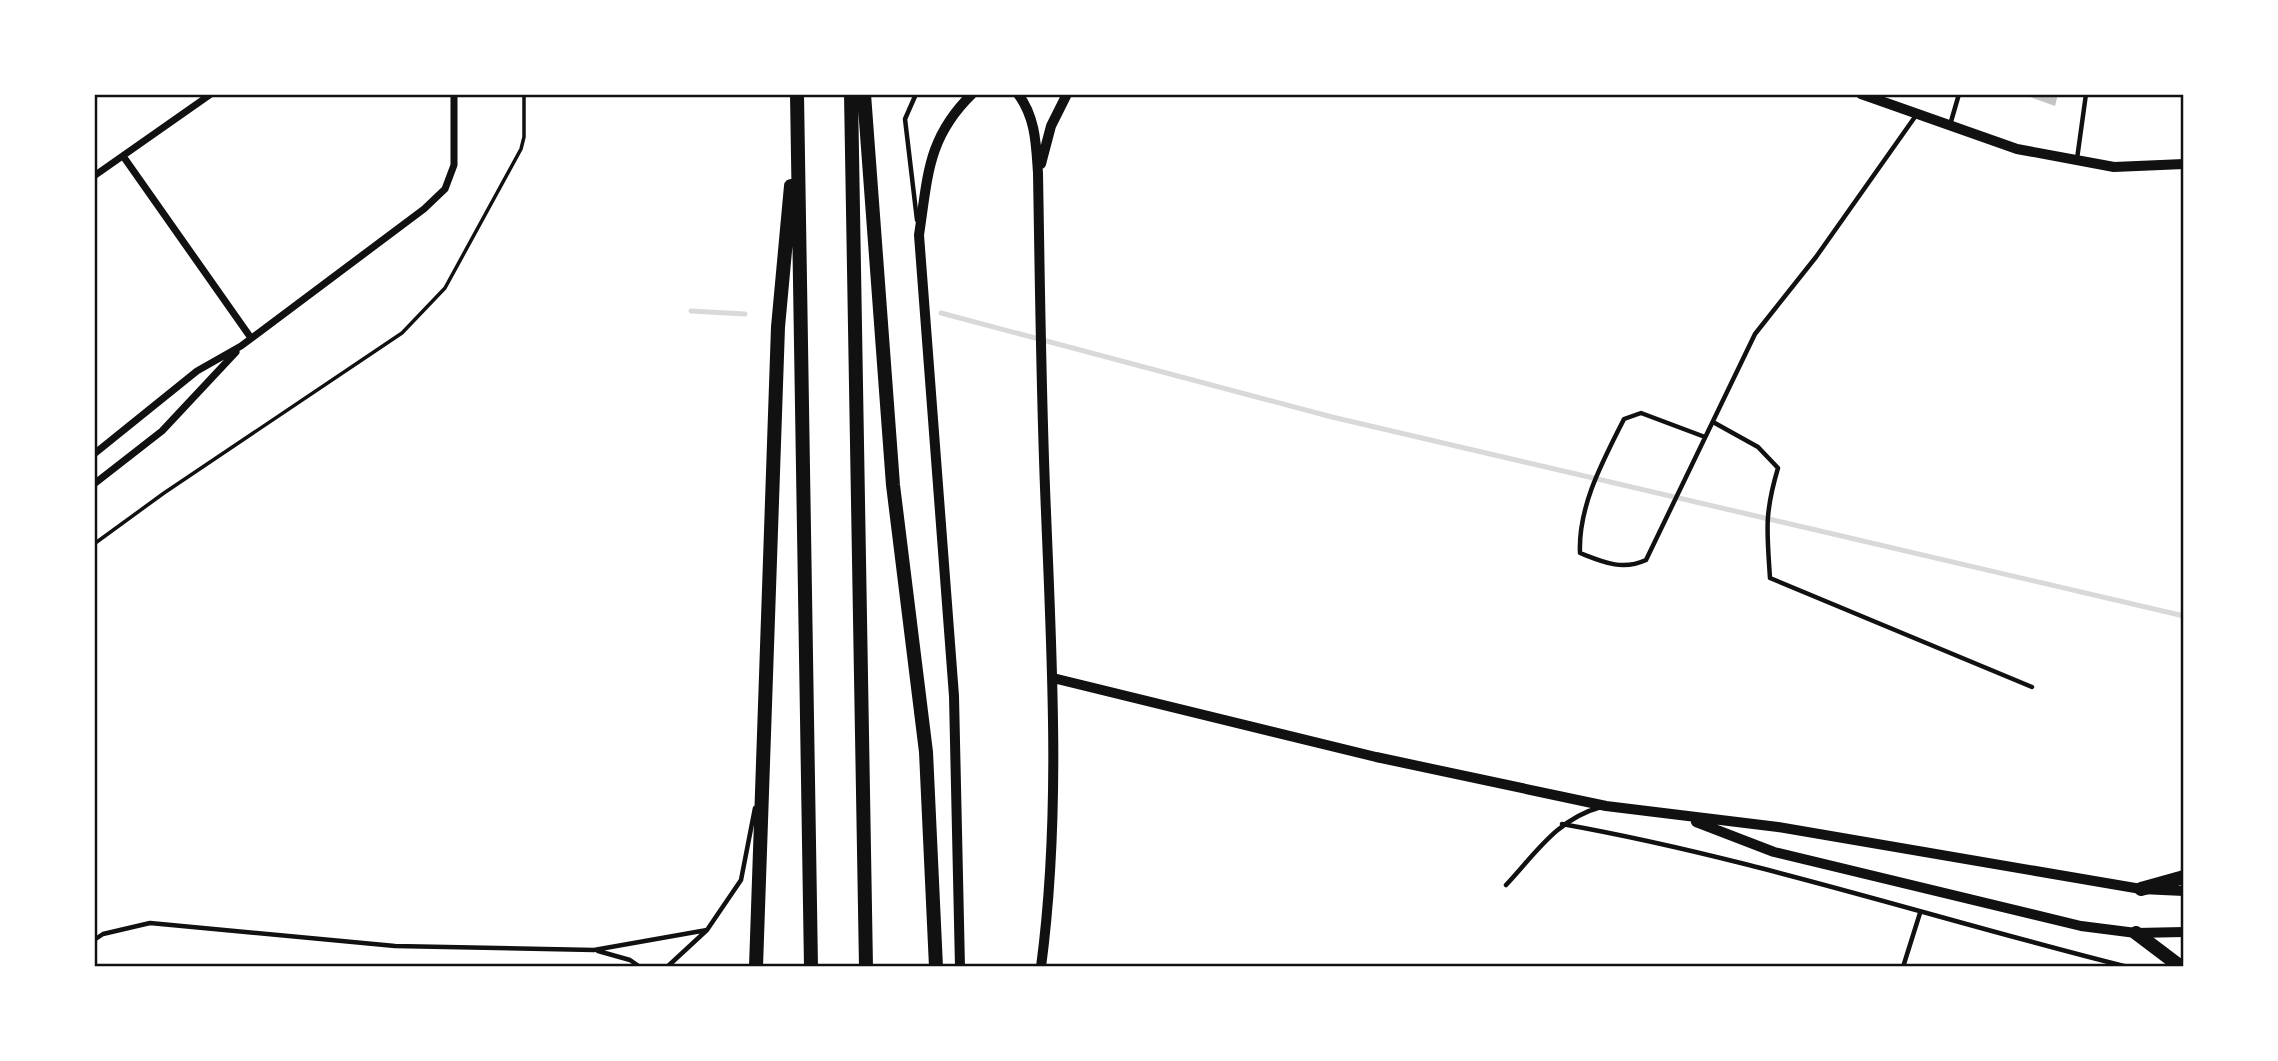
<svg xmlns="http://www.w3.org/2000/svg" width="2278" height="1061" viewBox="0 0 2278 1061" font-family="Rubik,sans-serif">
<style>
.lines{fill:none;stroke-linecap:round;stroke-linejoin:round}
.stream{stroke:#d9d9d9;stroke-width:5}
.building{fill:#c4c4c4}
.path{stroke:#111;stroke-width:3.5}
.service{stroke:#111;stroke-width:4.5}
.minor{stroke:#111;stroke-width:7}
.tertiary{stroke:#111;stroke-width:10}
.primary{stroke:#111;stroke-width:14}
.trunk{stroke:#111;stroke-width:14}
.neatline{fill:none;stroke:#111;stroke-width:2.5}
</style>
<rect width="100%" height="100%" fill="#fff"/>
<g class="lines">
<path class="stream" d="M691,311L745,314
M941,313L1332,417L2184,616"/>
</g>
<path class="building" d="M2022,94H2058L2055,106Z"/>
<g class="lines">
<path class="path" d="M94,544L164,493L402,333L445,288L521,149L524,137V94"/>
<path class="service" d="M916,94L905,119L917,220
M1950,125L1959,94
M2077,159L2086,94
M1713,422L1758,447L1778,468C1764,515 1767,531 1770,578L2032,687
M1705,437L1641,413L1624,419C1603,461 1578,506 1580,553C1603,562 1622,571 1646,560L1755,334L1816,257L1917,114
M1562,824C1753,858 1939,920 2128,967
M1506,885C1536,853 1557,819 1601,807
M94,940L103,934L150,923L395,946L594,950L707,930
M598,951L630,960L640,967
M667,967L707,930L741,880L755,808
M1903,967L1920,913"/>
<path class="minor" d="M123,156L251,338
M94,176L211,94
M94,454L197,371L241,346L424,209L445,189L454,165V94
M94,484L162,431L236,352"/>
<path class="tertiary" d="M1018,94C1036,118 1036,145 1038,173C1040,286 1041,399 1046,512C1052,663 1061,816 1041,967
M1861,94L2017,149L2114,167L2184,164
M1041,164L1051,126L1067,94
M1053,678L1376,757L1606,806L1778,827L2141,889L2184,891
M1696,822L1774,852L2081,926L2136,933L2184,932
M960,967L954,696L919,235C928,176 927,138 972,94"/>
<path class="primary" d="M2141,889L2184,877
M2136,933L2181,967"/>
<path class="trunk" d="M797,94L811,967
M851,94L866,967
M864,94L893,485L926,752L936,967
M756,967L778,327L791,186"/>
</g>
<rect width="2278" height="1061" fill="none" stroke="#ffffff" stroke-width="192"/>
<rect x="96" y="96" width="2086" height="869" class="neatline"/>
</svg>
